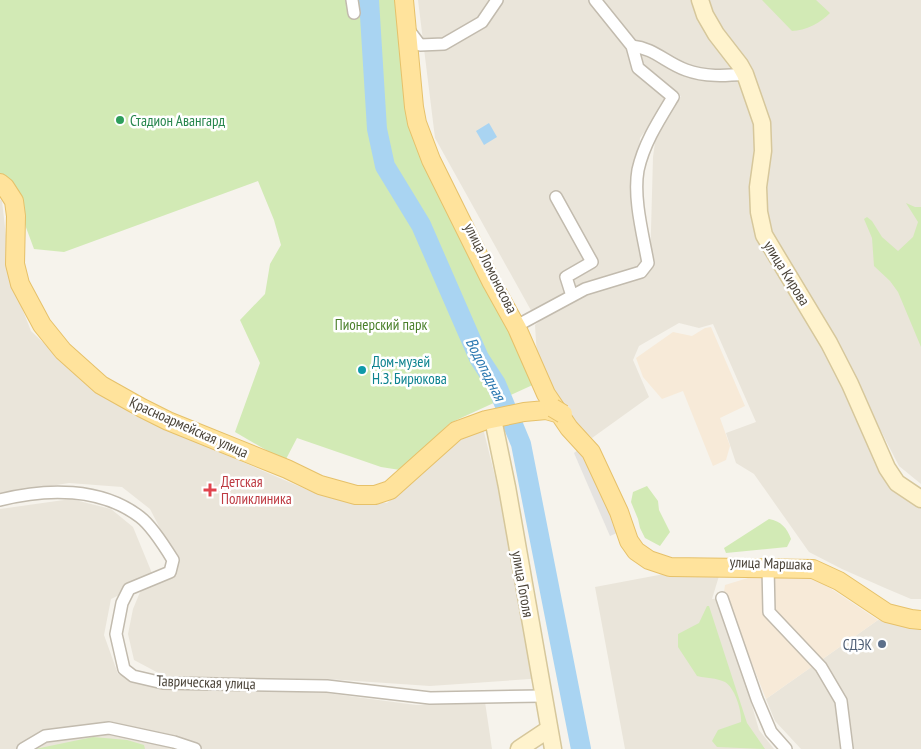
<svg xmlns="http://www.w3.org/2000/svg" width="921" height="749" viewBox="0 0 921 749" font-family="'PT Sans Narrow',sans-serif">
<style>
.residential{fill:#eae5da}
.commercial{fill:#f7ead8}
.green{fill:#d2eab5}
.parking{fill:#e5e3e0}
.water{fill:#a9d4f2}
.lines{fill:none;stroke-linecap:round;stroke-linejoin:round}
.river{stroke:#a9d4f2;stroke-width:20}
.street-casing{stroke:#c2bbae;stroke-width:14}
.secondary-casing{stroke:#d6c79b;stroke-width:19}
.primary-casing{stroke:#e6c16a;stroke-width:20}
.street{stroke:#fff;stroke-width:11}
.secondary{stroke:#fff3cd;stroke-width:16}
.primary{stroke:#ffe39c;stroke-width:18}
.primary-bridge-casing{stroke:#e6c16a;stroke-width:20;stroke-linecap:butt}
.primary-bridge{stroke:#ffe39c;stroke-width:18}
.leisure-dot{fill:#2e9e5b;stroke:#fff;stroke-width:2}
.culture-dot{fill:#0f9aa8;stroke:#fff;stroke-width:2}
.health-dot{fill:#e0444e;stroke:#fff;stroke-width:2}
.service-dot{fill:#5c6f8a;stroke:#fff;stroke-width:2}
.labels{text-anchor:middle;dominant-baseline:central;stroke-width:5;stroke-linejoin:round;paint-order:stroke}
.leisure-label{font-size:15px;fill:#27864d;stroke:#fff;text-anchor:start}
.street-label{font-size:15px;fill:#4b4439;stroke:#fff}
.park-label{font-size:15px;fill:#4a7f2a;stroke:#fff}
.culture-label{font-size:15px;fill:#0d838f;stroke:#fff;text-anchor:start}
.health-label{font-size:15px;fill:#be3a42;stroke:#fff;text-anchor:start}
.service-label{font-size:15px;fill:#4e5e75;stroke:#fff;text-anchor:end}
.water-label{font-size:16px;font-style:italic;fill:#2e7ab2;stroke:#fff}
</style>
<rect width="100%" height="100%" fill="#f6f3ec"/>
<path class="residential" d="M418,0H921V484L899,466L826,324L771,234L763,197L766,177L771,161L770,141L758,127L752,224L765,253L827,350L891,485L921,506V599H911L885,588L842,569L809,552L754,474L736,463L726,433L756,422L713,324L699,328L679,323L639,346L633,360L649,397L592,438L573,420L548,386L537,357L535,325L546,316L575,300L650,267L653,157L657,128L681,96L675,95L670,97L640,138L636,179L642,267L533,314L435,138Z
M0,199L2,201L11,280L31,331L75,373L133,415L317,494L351,500L387,503L461,433L482,424L545,678L430,686L327,679L166,677L134,660L128,634L133,609L143,585L171,571L166,540L150,509L122,487L69,483L0,494Z
M71,499L111,509L133,527L154,578L111,599L104,635L118,674L151,685L326,693L416,705L485,702L492,749H0V509Z
M664,574L719,576L712,599L721,598L759,730L774,749H625L595,587Z
M878,620L921,627V749H801L775,721L766,699Z"/>
<path class="commercial" d="M711,327L745,406L720,418L730,446L726,460L713,466L683,391L662,399L643,377L636,358L673,332L692,336L705,328Z
M761,574L812,576L878,620L766,699L724,592L725,585Z"/>
<path class="green" d="M0,0H407L415,61L422,90V119L537,383L450,423L400,470L381,467L297,438L285,461L235,432L260,363L240,320L265,294L270,264L281,245L274,220L258,181L64,252L34,249L24,222L0,176Z
M762,0H816L830,13C822,22 805,31 792,31Z
M906,203L915,207H921V347L898,292L890,281L874,266L872,238L864,219L867,217L872,221L882,237L898,251L913,237L918,222Z
M647,486L658,501L659,510L670,532L660,546L645,538L640,528L638,519L631,502L633,492Z
M769,519C781,521 787,528 791,539L787,547L726,553L724,548Z
M707,606H709L747,723L765,749L717,747L712,741L718,730L741,722C742,711 735,688 725,682C717,678 705,678 697,676L678,647V634L699,623Z
M93,737L127,740L144,745L145,749H35Z"/>
<path class="parking" d="M583,446L624,530L610,536L574,453Z"/>
<path class="water" d="M489,123L497,137L484,145L476,131Z"/>
<g class="lines">
<path class="river" d="M369,0L377,129L385,166L421,225L479,358L496,384L521,444L581,749"/>
<g class="street-casing">
<path id="street" d="M352,0L354,13
M595,0L632,46
M408,29L420,45L444,44L482,22L497,0
M556,197L592,262L566,277L572,296
M520,324L585,289L641,272L648,263C643,235 633,198 638,170C644,143 659,120 673,97L638,68L632,46C654,48 666,63 686,70C705,77 725,76 745,74
M0,500C46,488 101,487 140,517C152,526 165,547 173,560L170,572L129,589L122,603L116,634L124,669L133,676L163,683L327,686L430,698L542,696
M768,567L769,612L821,667L841,701L847,749
M722,598L757,699L771,732L786,749
M23,749L45,736L109,728L174,742L195,749"/>
</g>
<g class="secondary-casing">
<path id="secondary" d="M700,0L705,15L716,34L740,65L745,74L762,123L763,151L758,187L759,212L764,235L829,343L850,384L887,468L897,483L921,499
M493,419L507,487L553,749
M519,749L549,729"/>
</g>
<g class="primary-casing">
<path id="primary" d="M404,0L414,107L417,123L431,160L492,283L517,328L546,394L569,428L591,452L619,512L629,541L636,551L649,560L670,567L813,569L839,581L887,613L911,619L921,620
M0,183L5,187L14,201L16,216L15,264L20,284L42,325L63,351L101,385L142,408L168,421L287,469L320,485L356,495H375L390,490L456,431L486,420L524,412L546,410L560,414"/>
</g>
<use href="#street" class="street"/>
<use href="#secondary" class="secondary"/>
<use href="#primary" class="primary"/>
<g class="primary-bridge-casing">
<path id="primary-bridge" d="M553,408L563,414"/>
</g>
<use href="#primary-bridge" class="primary-bridge"/>
</g>
<circle class="leisure-dot" cx="120" cy="120" r="5"/>
<circle class="culture-dot" cx="362" cy="370" r="5"/>
<path class="health-dot" d="M207.5 482.5h5v5h5v5h-5v5h-5v-5h-5v-5h5z"/>
<circle class="service-dot" cx="882" cy="644" r="5"/>
<g class="labels">
<g class="leisure-label">
<text x="130" y="120">Стадион Авангард</text>
</g>
<g class="street-label">
<text transform="translate(491 268) rotate(63)">улица Ломоносова</text>
<text transform="translate(787 273) rotate(58)">улица Кирова</text>
<text transform="translate(189 427) rotate(24)">Красноармейская улица</text>
<text transform="translate(771 563) rotate(2)">улица Маршака</text>
<text transform="translate(523 584) rotate(80)">улица Гоголя</text>
<text transform="translate(206 682) rotate(2)">Таврическая улица</text>
</g>
<g class="park-label">
<text x="381" y="324">Пионерский парк</text>
</g>
<g class="culture-label">
<text x="372" y="361">Дом-музей<tspan x="372" dy="17">Н.З. Бирюкова</tspan></text>
</g>
<g class="health-label">
<text x="221" y="481">Детская<tspan x="221" dy="17">Поликлиника</tspan></text>
</g>
<g class="service-label">
<text x="872" y="644">СДЭК</text>
</g>
<g class="water-label">
<text transform="translate(486 369) rotate(63)">Водопадная</text>
</g>
</g>
</svg>
